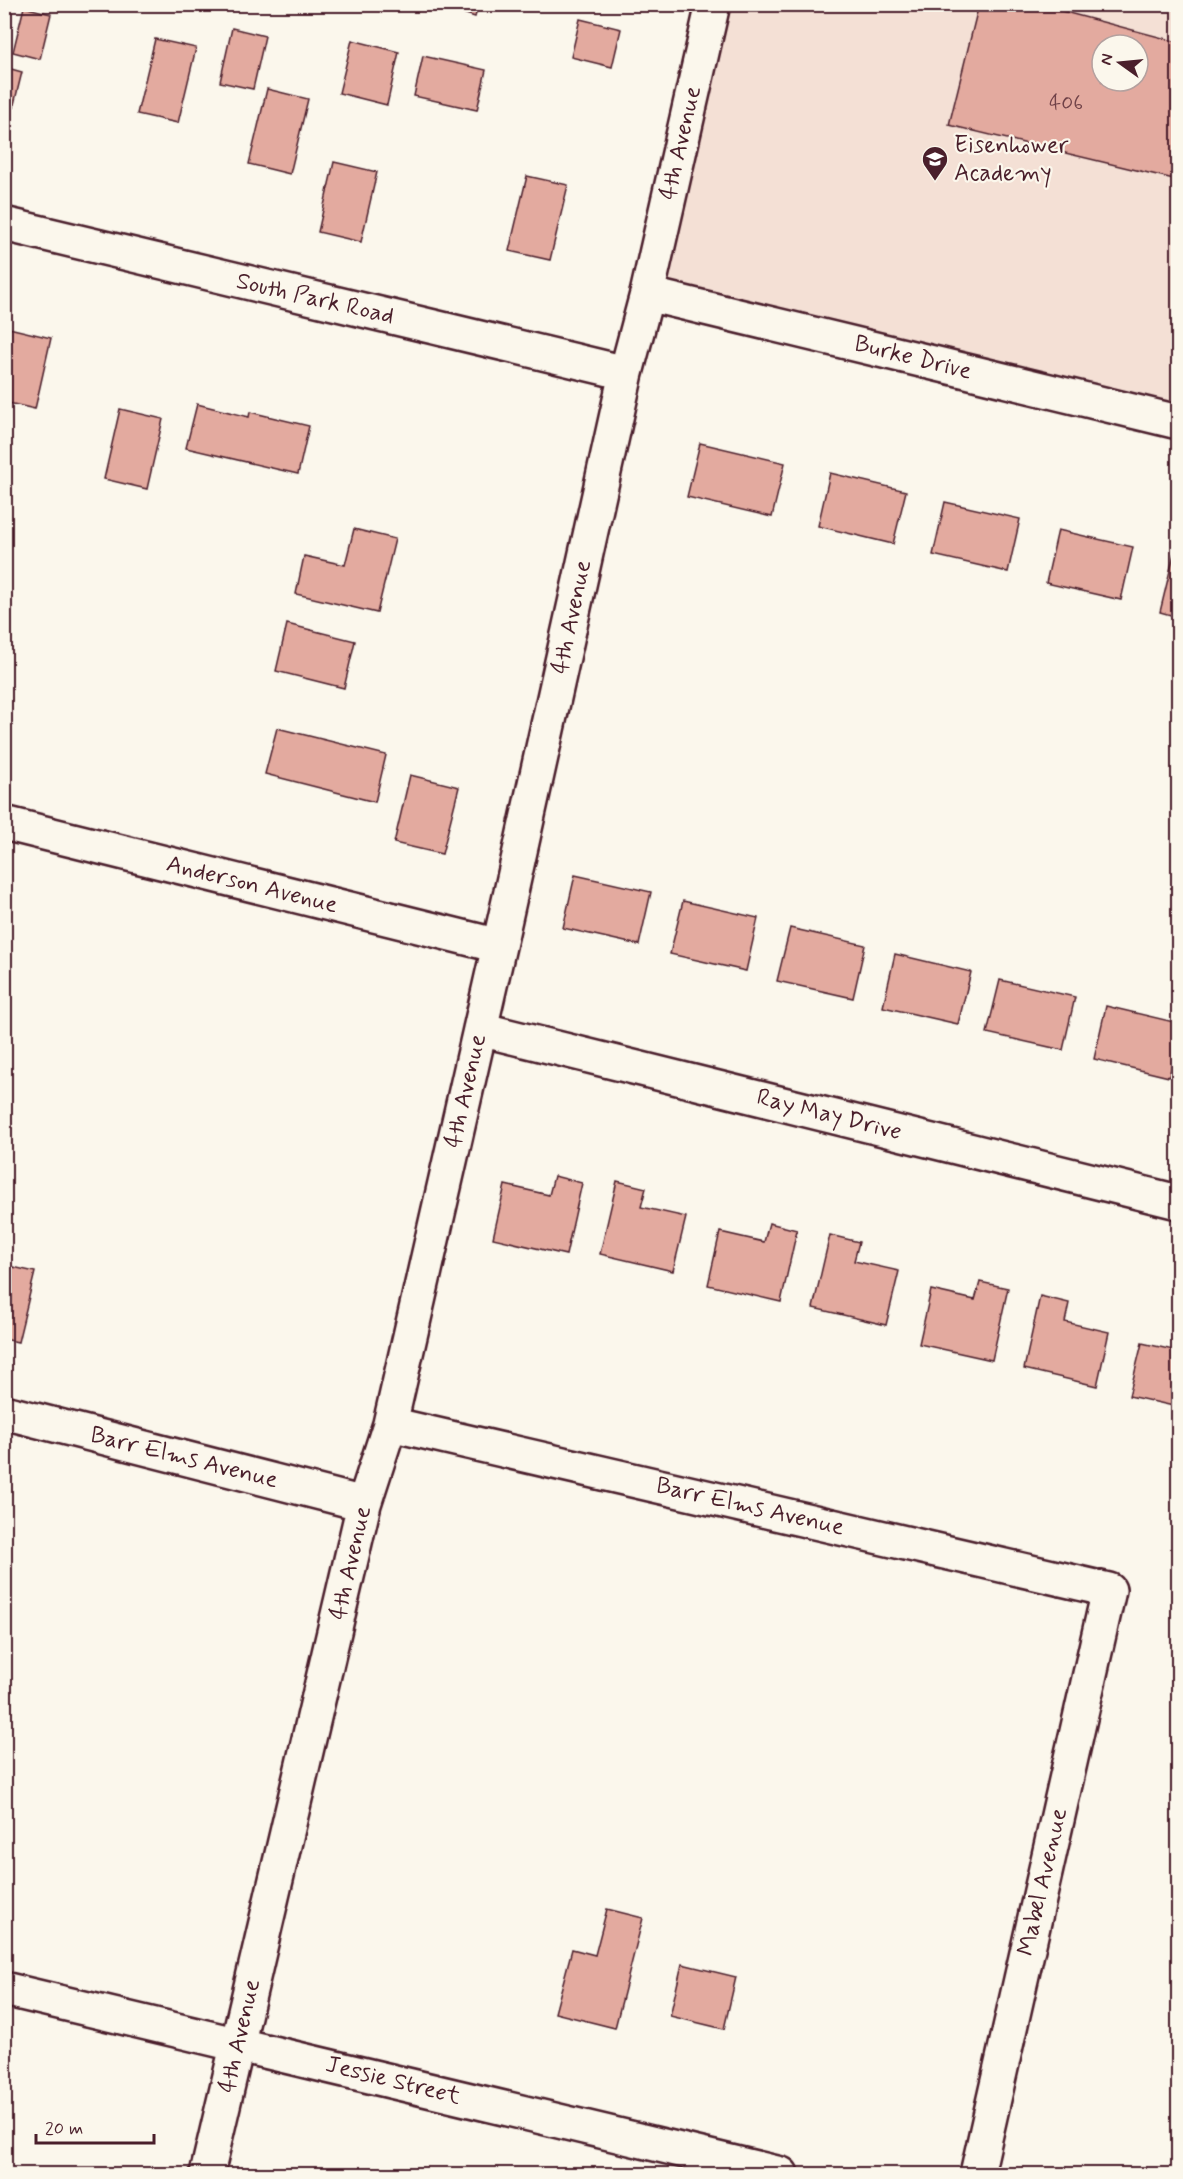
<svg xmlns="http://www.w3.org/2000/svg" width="1183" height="2179" viewBox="0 0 1183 2179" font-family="Mynerve,sans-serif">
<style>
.built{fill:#f4e0d5;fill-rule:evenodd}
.building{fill:#e3aa9f;stroke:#4a1f2b;stroke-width:1.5;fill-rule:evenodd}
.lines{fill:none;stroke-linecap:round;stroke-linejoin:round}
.street-casing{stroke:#4a1f2b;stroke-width:38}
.street{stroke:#fbf7ec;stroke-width:33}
.labels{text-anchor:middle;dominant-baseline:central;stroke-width:4.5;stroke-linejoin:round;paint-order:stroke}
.number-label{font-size:21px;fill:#704248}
.street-label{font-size:24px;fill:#4a1f2b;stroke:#fbf7ec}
.poi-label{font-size:24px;fill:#4a1f2b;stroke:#fbf7ec;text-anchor:start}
</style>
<rect width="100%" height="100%" fill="#fbf7ec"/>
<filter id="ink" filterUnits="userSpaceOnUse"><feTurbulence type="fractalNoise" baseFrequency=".0167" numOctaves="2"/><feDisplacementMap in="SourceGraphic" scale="12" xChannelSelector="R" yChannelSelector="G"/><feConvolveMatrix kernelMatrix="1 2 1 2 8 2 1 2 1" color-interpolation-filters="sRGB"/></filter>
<g filter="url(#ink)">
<path class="built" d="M731,5H1178V405L668,282ZM1102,45H1138V81H1102Z"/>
<path class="building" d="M401,4H426L425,10Z
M436,4H479L475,17Z
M979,4H1035L1178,42V180L949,125ZM1102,45H1138V81H1102Z
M24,7L51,14L40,59L13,52Z
M580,19L621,29L612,67L571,57Z
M232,28L265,36L253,89L220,82Z
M155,39L196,48L178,123L137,114Z
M352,40L399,52L387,105L339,93Z
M423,56L486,70L477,110L414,96Z
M4,67L22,72L4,145Z
M267,89L308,99L290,174L249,164Z
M334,162L377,172L361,242L318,232Z
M527,176L568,185L550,260L509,251Z
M9,328L51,338L35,409L4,402V345Z
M197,404L249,417L250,412L309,426L298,474L186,448Z
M120,409L163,419L147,489L104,479Z
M700,443L785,463L772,517L687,497Z
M830,473L906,491L893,544L818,526Z
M945,502L1020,519L1008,572L933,555Z
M354,529L395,539L377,613L296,594L304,556L345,565Z
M1058,530L1133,547L1121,600L1046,583Z
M1174,554L1178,555V617L1160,612Z
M287,624L355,641L344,688L276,671Z
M277,728L386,755L375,802L265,774Z
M410,775L459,787L442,854L394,843Z
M575,875L651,892L639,945L563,928Z
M683,901L758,918L746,971L670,954Z
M790,928L865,945L853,998L777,981Z
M895,954L971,972L958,1024L883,1007Z
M1000,980L1075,997L1063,1050L987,1033Z
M1106,1006L1178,1023V1037L1169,1077L1094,1059Z
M554,1176L582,1183L566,1255L493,1238L505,1185L549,1195Z
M617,1181L646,1188L641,1207L686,1217L673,1271L600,1254Z
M769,1223L797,1230L781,1302L708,1285L720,1232L764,1242Z
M830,1235L859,1242L854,1261L899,1271L886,1325L813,1308Z
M4,1265L35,1272L18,1342L4,1339Z
M980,1282L1008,1288L992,1360L919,1344L931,1290L975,1300Z
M1040,1296L1069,1303L1065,1322L1109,1332L1097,1386L1024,1369Z
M1142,1343L1178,1351V1407L1129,1396Z
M607,1909L643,1918L615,2028L555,2013L572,1949L595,1955Z
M682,1964L736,1977L724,2029L670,2016Z"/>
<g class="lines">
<g class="street-casing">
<path id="street" d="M4,224L626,373
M647,294L1178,422
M4,823L499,946
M480,1029L1178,1202
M4,1412L364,1504
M390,1424L1109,1590L977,2174
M4,1989L781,2174
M207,2174L364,1504L390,1424L499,946L626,373L647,294L713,4"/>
</g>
<use href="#street" class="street"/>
</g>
</g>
<defs>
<g id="school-pin" transform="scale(1.35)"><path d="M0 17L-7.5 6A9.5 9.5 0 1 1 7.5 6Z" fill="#4a1f2b" stroke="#fbf7ec"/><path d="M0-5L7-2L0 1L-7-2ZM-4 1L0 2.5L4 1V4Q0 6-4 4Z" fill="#fff"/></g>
</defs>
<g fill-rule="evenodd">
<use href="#school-pin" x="935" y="159"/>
</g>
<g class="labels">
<g class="number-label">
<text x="1066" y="103">406</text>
</g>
<g class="street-label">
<text transform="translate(681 143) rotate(-77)">4th Avenue</text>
<text transform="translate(315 299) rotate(13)">South Park Road</text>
<text transform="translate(913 358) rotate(14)">Burke Drive</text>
<text transform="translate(572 617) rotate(-78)">4th Avenue</text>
<text transform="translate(252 885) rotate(14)">Anderson Avenue</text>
<text transform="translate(466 1091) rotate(-77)">4th Avenue</text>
<text transform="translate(829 1115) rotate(14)">Ray May Drive</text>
<text transform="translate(184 1458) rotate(14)">Barr Elms Avenue</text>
<text transform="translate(750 1507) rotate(13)">Barr Elms Avenue</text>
<text transform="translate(351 1563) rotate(-77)">4th Avenue</text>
<text transform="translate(1043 1882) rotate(-77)">Mabel Avenue</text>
<text transform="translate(240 2036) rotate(-77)">4th Avenue</text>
<text transform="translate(393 2081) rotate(14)">Jessie Street</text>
</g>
<g class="poi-label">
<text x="954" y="145">Eisenhower<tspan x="954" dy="28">Academy</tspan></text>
</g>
</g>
<rect width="1183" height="2179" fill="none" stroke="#fbf7ec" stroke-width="24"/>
<rect x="12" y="12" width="1159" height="2155" fill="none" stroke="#4a1f2b" stroke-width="2" filter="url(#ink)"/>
<g transform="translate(1120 63) rotate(285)"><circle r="28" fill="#fbf7ec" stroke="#b4a19f" stroke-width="1.5"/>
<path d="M0-4.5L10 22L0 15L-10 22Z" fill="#4a1f2b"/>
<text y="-9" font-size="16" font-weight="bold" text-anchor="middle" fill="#4a1f2b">N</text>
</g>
<path d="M36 2134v9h118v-9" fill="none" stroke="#4a1f2b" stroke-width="3"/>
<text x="45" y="2134" font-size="18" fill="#4a1f2b" stroke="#fbf7ec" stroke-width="4.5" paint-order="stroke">20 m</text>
</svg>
